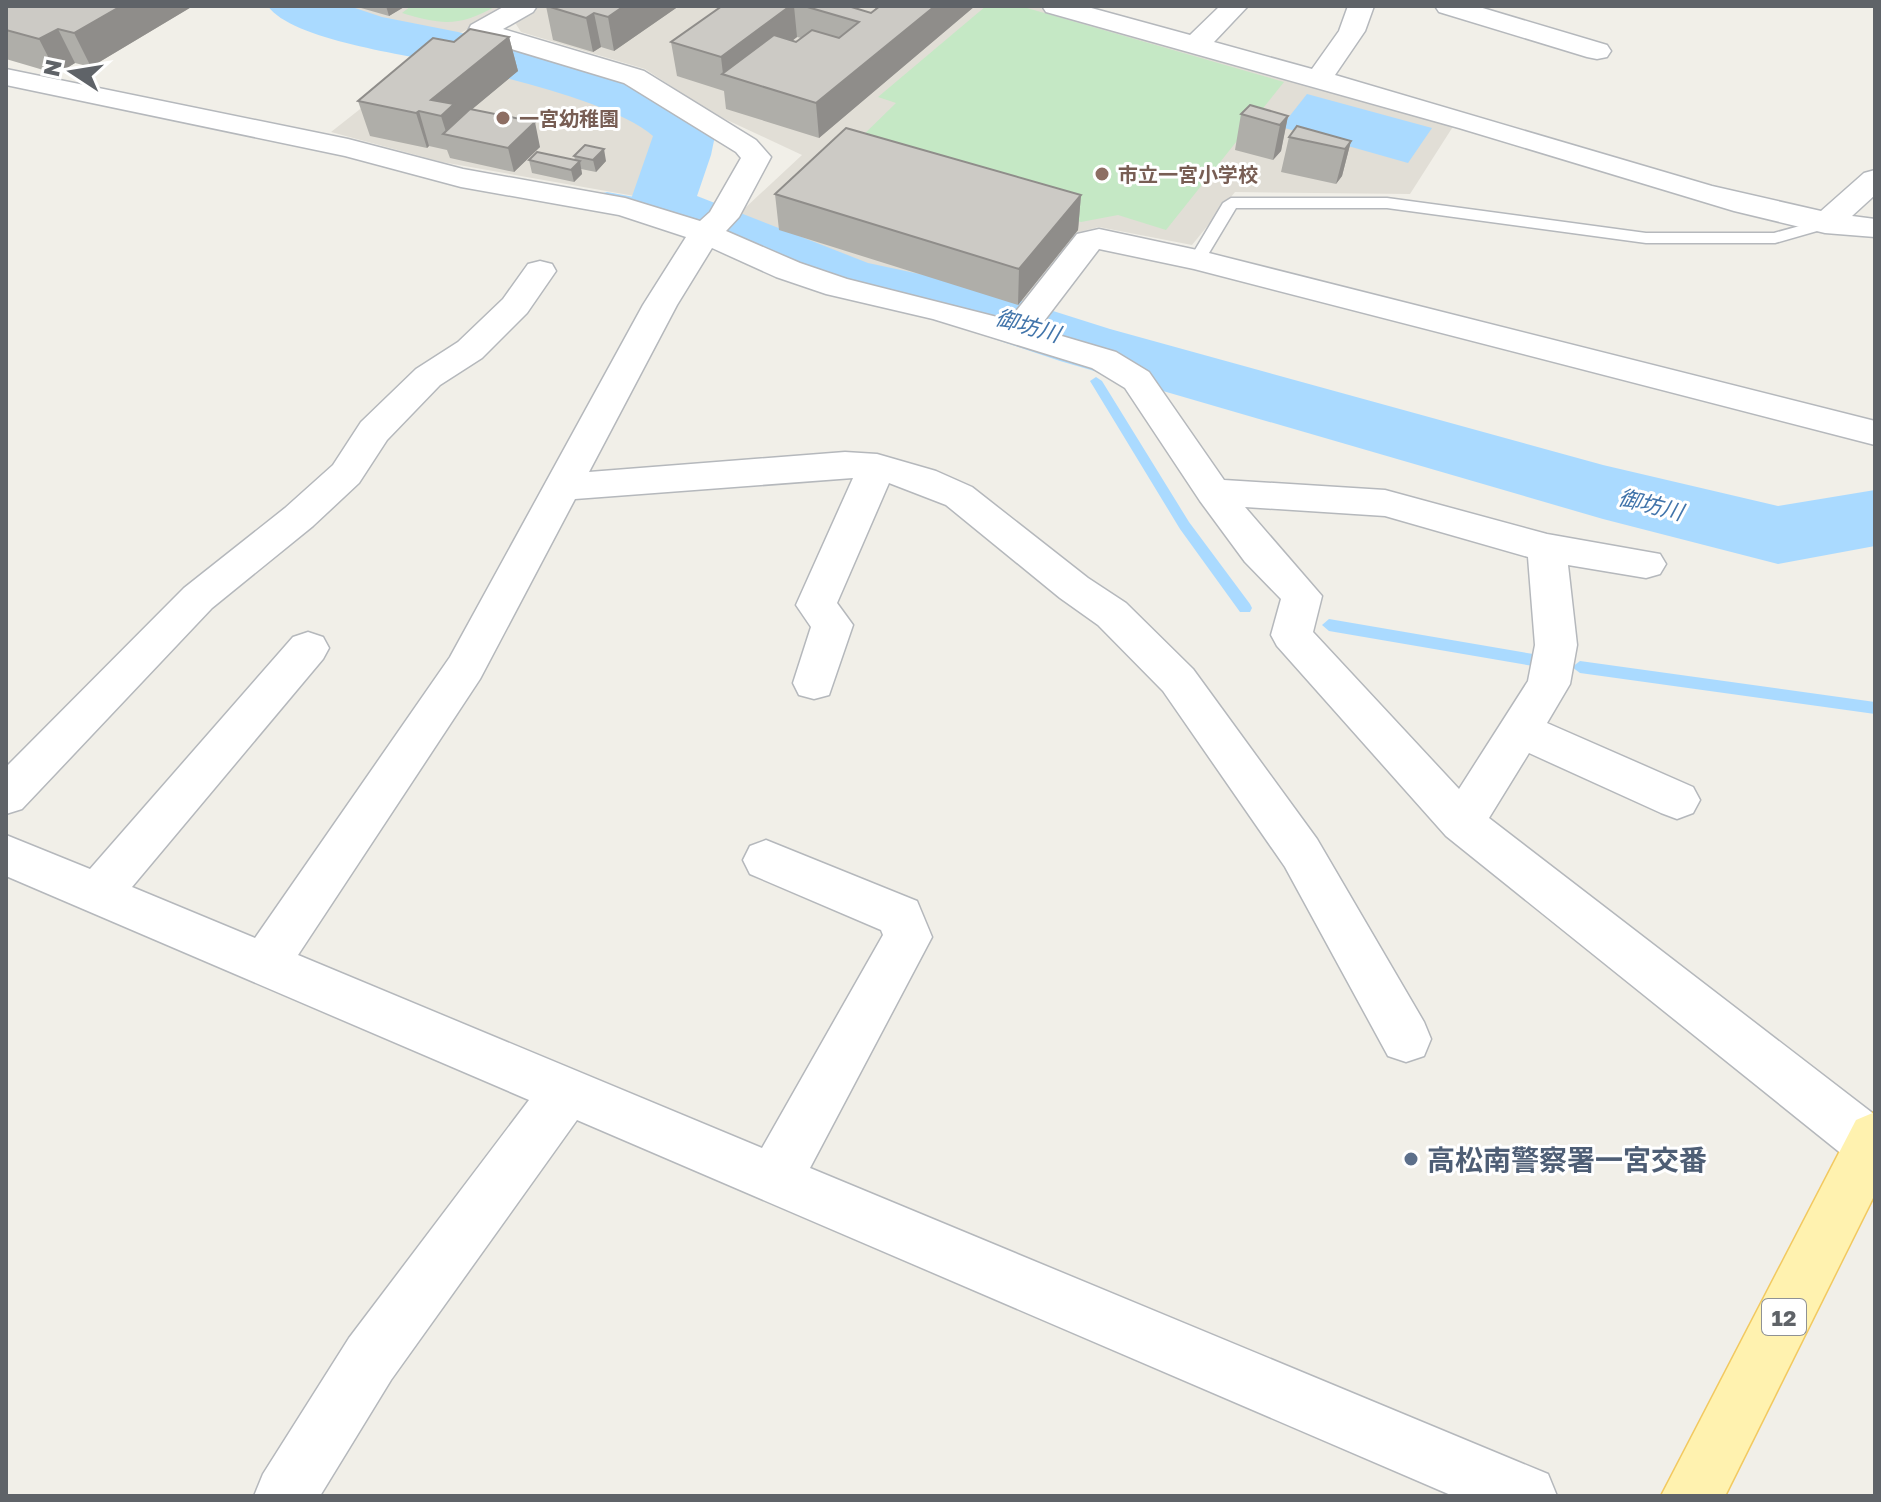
<svg xmlns="http://www.w3.org/2000/svg" width="1881" height="1502" viewBox="0 0 1881 1502" font-family="'Golos Text','Noto Sans JP',sans-serif">
<style>
.education{fill:#e1ded6}
.green{fill:#c5e8c5}
.water{fill:#aadaff}
.lines{fill:none;stroke-linecap:round;stroke-linejoin:round}
.stream{fill:#aadaff;fill-rule:evenodd}
.river{fill:#aadaff;fill-rule:evenodd}
.service-casing{stroke:#b5b8bc;stroke-width:3}
.minor-casing{stroke:#b5b8bc;stroke-width:3}
.primary-casing{stroke:#f2c960;stroke-width:3}
.service{fill:#fff;fill-rule:evenodd}
.minor{fill:#fff;fill-rule:evenodd}
.primary{fill:#fff2af;fill-rule:evenodd}
.wall{fill:#afaea9;fill-rule:evenodd}
.shaded-wall{fill:#8f8d8a}
.building{fill:#cccac5;stroke:#8f8d8a;stroke-width:2}
.education-dot{fill:#8d6e63;stroke:#fff;stroke-width:3}
.service-dot{fill:#5c6f8a;stroke:#fff;stroke-width:3}
.labels{text-anchor:middle;dominant-baseline:central;stroke-width:6;stroke-linejoin:round;paint-order:stroke}
.far-education-label{font-size:20px;font-weight:bold;fill:#785e54;stroke:#fff;text-anchor:start}
.far-water-label{font-size:22px;font-style:italic;fill:#4174aa;stroke:#fff}
.shield{fill:#fff;stroke:#8f9295;stroke-width:2}
.shield-label{font-size:22px;font-weight:bold;fill:#5f6368}
.near-service-label{font-size:28px;font-weight:bold;fill:#4e5e75;stroke:#fff;text-anchor:start}
</style>
<rect width="100%" height="100%" fill="#f1efe8"/>
<path class="education" d="M316,6H508L459,34L391,25Z
M541,6H1033L1454,125L1410,194L1235,192L1192,245L1099,227L1079,232L1018,313L932,288L834,268L730,222L802,155L712,113L645,69L521,32L514,21Z
M435,50L535,73L641,108L674,128L666,169L646,198L442,162L331,132Z"/>
<path class="green" d="M411,6H496C459,27 442,25 402,13Z
M986,6H1020L1284,82L1166,230L1118,215L1081,222L858,159L854,144L896,103L878,97Z"/>
<path class="water" d="M1307,94L1432,128L1408,163L1281,127Z"/>
<g class="lines">
<path class="stream" d="M607,192L661,202L667,205L661,208L603,197V193Z
M1096,377L1102,381L1189,522L1250,604L1252,608L1250,612H1240L1180,529L1090,381Z
M1329,619L1533,654L1541,660L1533,666L1329,631L1322,625Z
M1580,661L1875,702V714L1580,673L1572,667Z"/>
<path class="river" d="M268,6H349L382,17L458,32L597,69L679,96L707,118L716,131L711,155L697,196L868,263L971,285L1110,329L1603,465L1778,506L1875,490V546L1778,564L1603,519L1060,361L929,317L826,295L638,219L629,205L653,136C615,103 504,77 452,65C409,55 291,40 268,6Z"/>
<g class="service-casing">
<path id="service" d="M1231,198H1387L1646,233H1774L1825,219L1833,224L1831,227L1775,243H1646L1387,208H1236L1203,263H1191L1189,260L1223,203Z"/>
</g>
<g class="minor-casing">
<path id="minor" d="M505,6H537L533,12L503,29L644,71L756,140L771,157L739,217L726,231L800,263L847,279L1009,320L1077,234L1099,229L1197,250L1875,421V445L1194,269L1099,249L1038,329L1116,352L1149,372L1224,480L1385,490L1547,534L1660,554L1666,564L1660,574L1646,578L1568,565L1577,645L1570,684L1547,723L1693,787L1700,800L1693,813L1677,819L1661,813L1529,753L1489,818L1875,1115V1170L1872,1171L1853,1163L1446,836L1277,646L1271,635L1281,599L1245,562L1200,501L1125,388L1092,368L933,319L826,294L776,277L712,248L677,305L589,472L845,452L877,454L936,471L972,487L1088,578L1126,603L1193,669L1317,839L1424,1022L1431,1039L1424,1056L1406,1062L1388,1056L1285,867L1163,691L1098,625L1060,598L946,505L889,483L837,603L853,625L829,695L814,699L799,695L793,683L811,627L796,605L853,478L575,499L480,679L298,955L762,1148L883,935L881,930L750,874L743,860L750,846L766,840L917,901L932,937L810,1168L1548,1474L1557,1496H1453L577,1120L391,1380L320,1496H254L263,1474L349,1338L529,1100L6,876V835L90,869L293,637L308,632L323,637L329,648L323,659L132,887L255,938L450,657L643,305L686,237L619,215L461,187L345,156L6,85V69L348,139L463,169L625,198L700,221L710,212L741,158L736,152L624,83L471,37L468,31L471,25ZM1245,507L1385,516L1528,557L1535,645L1528,681L1459,789L1313,632L1322,596Z
M1042,6H1084L1190,35L1220,6H1248L1214,42L1312,69L1339,31L1348,6H1374L1365,31L1335,75L1712,186L1821,211L1864,173L1875,170V195L1852,216L1875,219V237L1825,233L1734,211L1459,128L1046,12Z
M1435,6H1476L1607,45L1611,51L1607,57L1597,59L1587,57L1439,12Z
M540,261L552,264L556,271L527,313L482,358L440,385L387,440L359,483L313,526L212,608L22,809L6,814V767L184,588L285,508L333,465L361,422L416,369L458,342L503,299L528,264Z"/>
</g>
<g class="primary-casing">
<path id="primary" d="M1875,1112V1194L1725,1496H1661L1856,1120Z"/>
</g>
<use href="#service" class="service"/>
<use href="#minor" class="minor"/>
<use href="#primary" class="primary"/>
</g>
<path class="wall" d="M6,6H193L91,67L75,63L57,74L6,59Z
M354,6H405L389,16Z
M546,6H679L614,51L601,47L593,52L553,40Z
M722,6H848L871,13L878,6H975L819,138L726,109L724,91L677,76L671,42ZM797,37L801,38L796,42L792,41Z
M509,37L518,71L472,109L540,147L514,172L450,158L447,150L429,146L427,148L370,136L358,101Z
M1241,114L1288,116L1281,151L1273,160L1235,150Z
M1289,137L1351,141L1342,176L1336,184L1281,172Z
M574,156L606,161L596,172L581,169L582,174L574,182L532,173L529,160H575Z
M775,194L1081,195L1078,230L1018,305L779,230Z"/>
<path class="shaded-wall" d="M121,6H193L91,67L74,33Z
M386,6H406L389,16Z
M624,6H679L614,51L608,17Z
M790,6H794L797,37L741,80L723,74L721,57Z
M935,6H975L819,138L816,103Z
M594,13L601,47L593,52L586,18Z
M58,29L75,63L57,74L39,39Z
M509,37L518,71L458,121L447,135L441,116L431,100Z
M419,111L429,146L427,148L416,113Z
M1288,116L1281,151L1273,160L1280,125Z
M535,122L540,147L514,172L508,148Z
M1351,141L1342,176L1336,184L1345,149Z
M604,149L606,161L596,172L593,160Z
M580,161L582,174L574,182L571,170Z
M1081,195L1078,230L1018,305L1019,269Z"/>
<path class="building" d="M6,6H121L74,33L58,29L39,39L6,30Z
M547,6H624L608,17L594,13L586,18Z
M722,6H790L721,57L671,42Z
M804,6H848L871,13L880,6H935L816,103L722,74L774,35L796,42L812,30L839,38L859,22Z
M470,29L509,37L431,100L454,104L441,116L419,111L416,113L358,101L433,38L454,42Z
M1250,105L1288,116L1280,125L1241,114Z
M470,109L535,122L508,148L443,134Z
M1297,126L1351,141L1345,149L1289,137Z
M846,128L1081,195L1019,269L775,194Z
M585,145L604,149L593,160L574,156Z
M537,152L580,161L571,170L529,160Z"/>
<g class="education-dot">
<circle cx="503" cy="118" r="8"/>
<circle cx="1102" cy="174" r="8"/>
</g>
<circle class="service-dot" cx="1411" cy="1159" r="8"/>
<g class="labels">
<g class="far-education-label">
<text x="519" y="118">一宮幼稚園</text>
<text x="1118" y="174">市立一宮小学校</text>
</g>
<g class="far-water-label">
<text transform="translate(1028 325) rotate(16)">御坊川</text>
<text transform="translate(1651 504) rotate(14)">御坊川</text>
</g>
<rect class="shield" x="1762" y="1299" width="44" height="36" rx="6"/>
<g class="shield-label">
<text x="1784" y="1317">12</text>
</g>
<g class="near-service-label">
<text x="1427" y="1159">高松南警察署一宮交番</text>
</g>
</g>
<rect width="1881" height="1502" fill="none" stroke="#5f6368" stroke-width="16"/>
<g transform="translate(72 72) rotate(282)" stroke="#ffffff" stroke-width="6" paint-order="stroke">
<path d="M0-6L14 30L0 20L-14 30Z" fill="#5f6368"/>
<text y="-12" font-size="22" font-weight="bold" text-anchor="middle" fill="#5f6368">N</text>
</g>
</svg>
